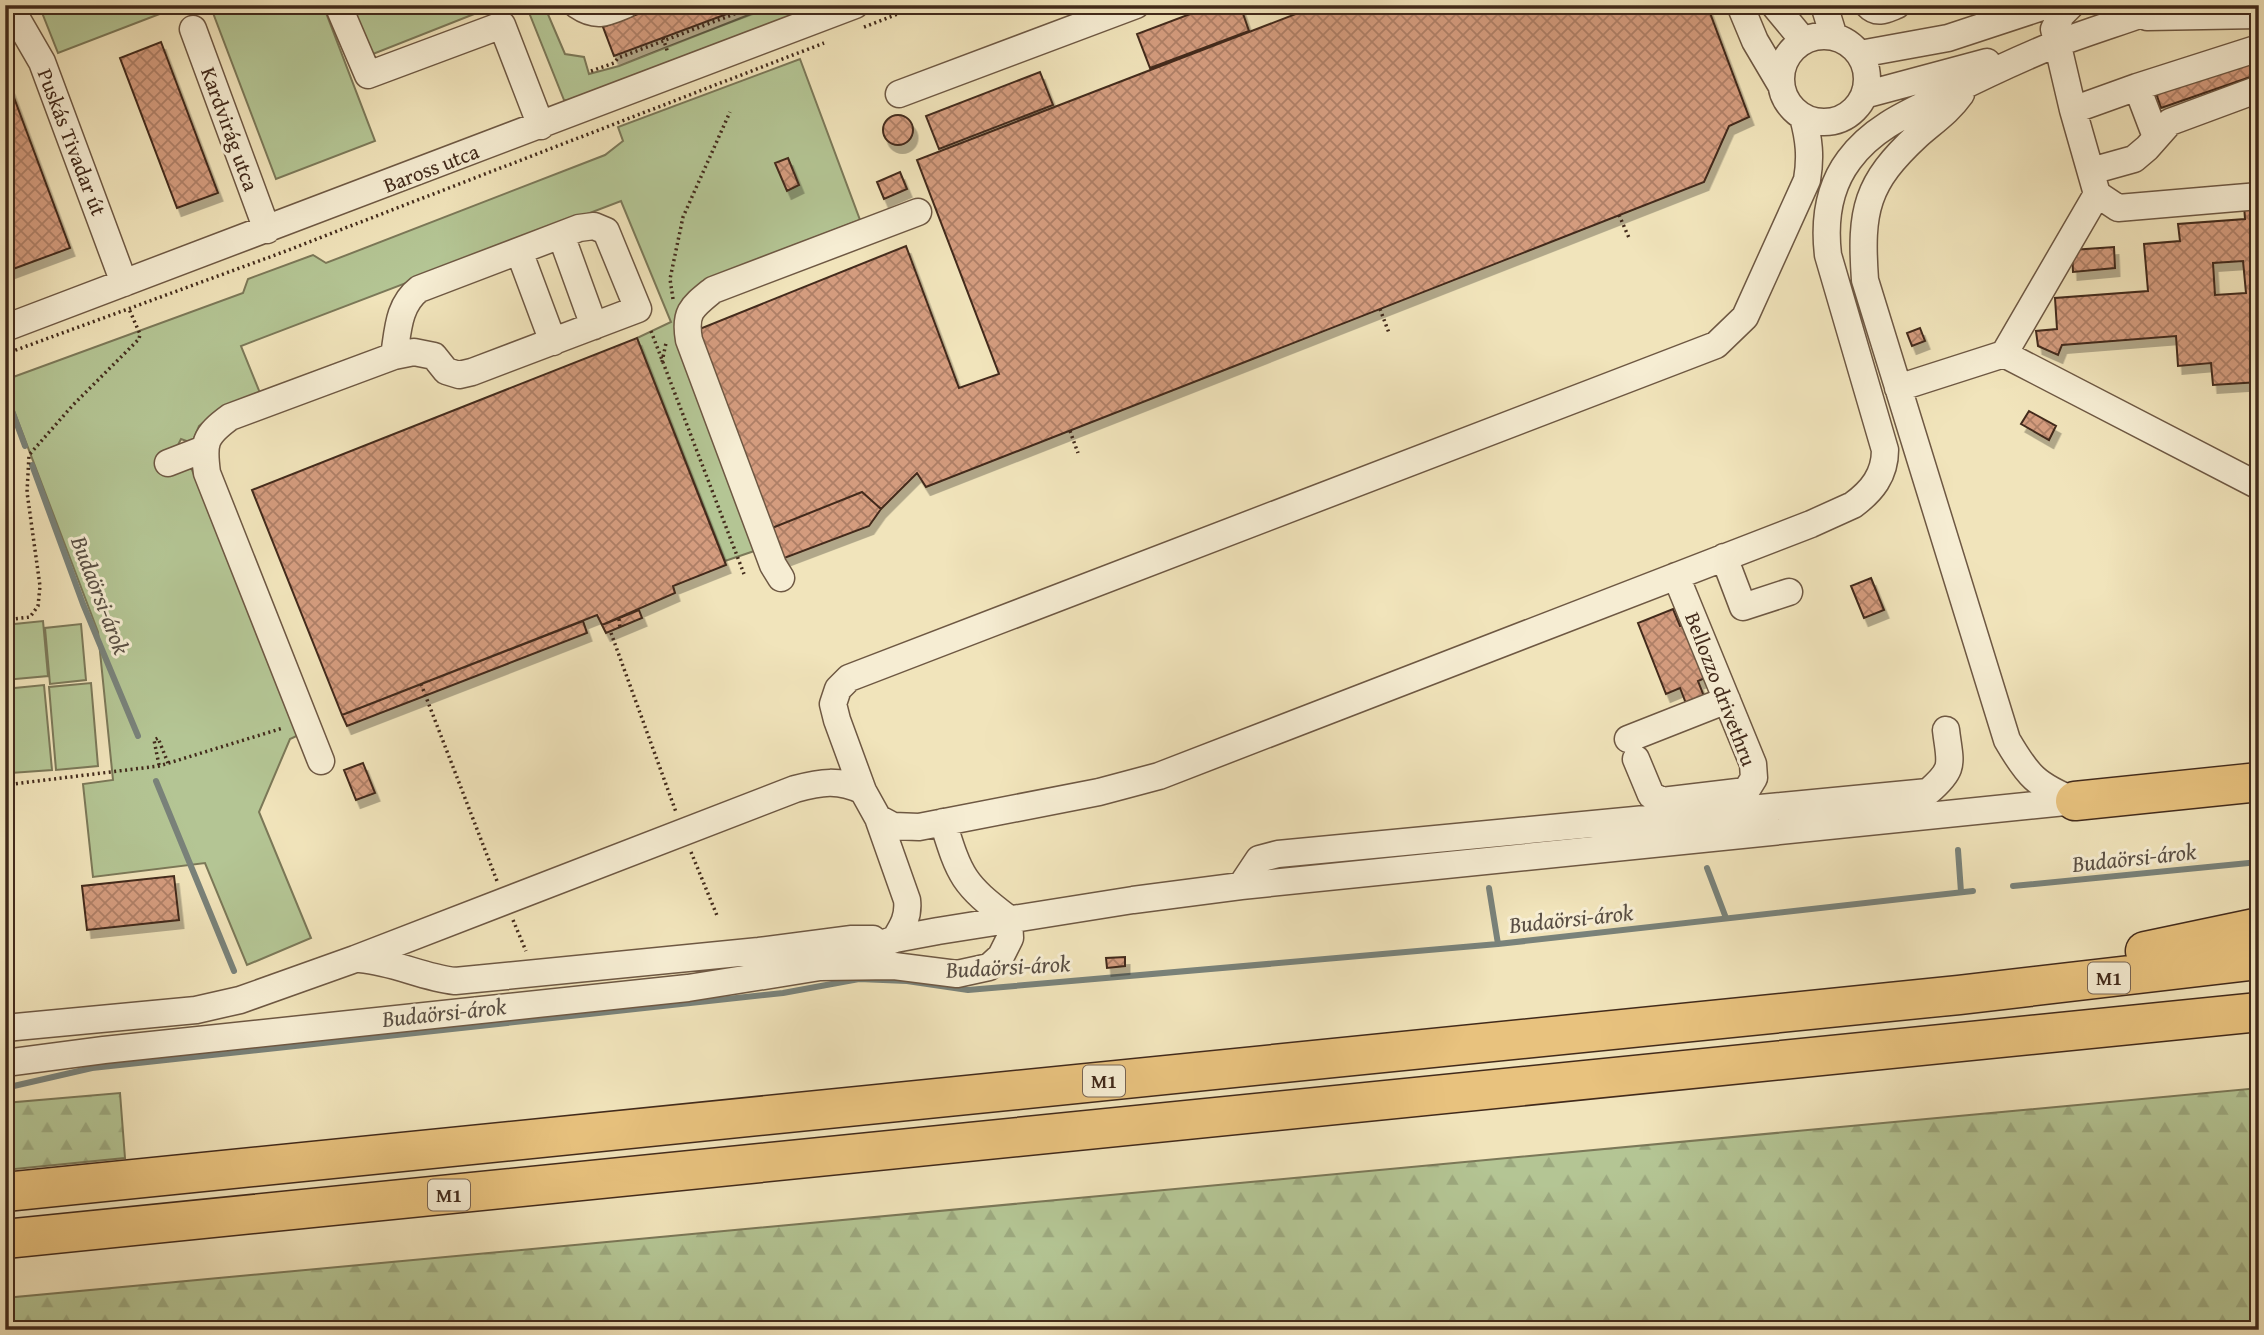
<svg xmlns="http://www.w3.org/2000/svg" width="2264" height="1335" viewBox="0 0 2264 1335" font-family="'Gentium Book Plus',serif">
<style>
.green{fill:#b4c594;stroke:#7b7858;stroke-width:2}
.forest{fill:url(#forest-firs);stroke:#7b7858;stroke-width:2}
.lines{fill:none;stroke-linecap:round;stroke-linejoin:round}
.stream{stroke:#79827a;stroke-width:6}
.building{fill:url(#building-cross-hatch);stroke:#422a1b;stroke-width:2;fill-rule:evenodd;filter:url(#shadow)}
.minor-casing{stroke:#6e5843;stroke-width:29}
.highway-casing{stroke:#422a1b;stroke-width:41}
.path{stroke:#422a1b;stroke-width:3.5;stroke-dasharray:2 3.5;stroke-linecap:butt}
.minor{stroke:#f6edd3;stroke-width:26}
.highway{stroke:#e8c27e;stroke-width:38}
.labels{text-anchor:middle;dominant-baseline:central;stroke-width:6;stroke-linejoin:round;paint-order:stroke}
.shield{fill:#f6edd3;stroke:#786452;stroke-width:2}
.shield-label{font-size:19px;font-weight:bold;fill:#422a1b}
.street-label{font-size:21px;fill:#422a1b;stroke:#f6edd3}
.water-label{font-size:23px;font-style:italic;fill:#594e43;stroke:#f6edd3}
</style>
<defs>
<pattern id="forest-firs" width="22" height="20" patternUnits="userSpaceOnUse" patternTransform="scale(1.75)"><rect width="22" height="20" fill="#b4c594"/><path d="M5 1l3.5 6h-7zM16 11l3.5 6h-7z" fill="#9ca97f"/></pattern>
<pattern id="building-cross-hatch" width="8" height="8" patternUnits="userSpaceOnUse" patternTransform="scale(1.75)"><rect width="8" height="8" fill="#d49c7e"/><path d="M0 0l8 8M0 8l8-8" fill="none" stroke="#ae7f66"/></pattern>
<filter id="shadow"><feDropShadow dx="4.5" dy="8" stdDeviation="0" flood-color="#0004"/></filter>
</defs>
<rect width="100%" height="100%" fill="#f1e4bb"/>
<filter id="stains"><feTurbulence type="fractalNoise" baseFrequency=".00286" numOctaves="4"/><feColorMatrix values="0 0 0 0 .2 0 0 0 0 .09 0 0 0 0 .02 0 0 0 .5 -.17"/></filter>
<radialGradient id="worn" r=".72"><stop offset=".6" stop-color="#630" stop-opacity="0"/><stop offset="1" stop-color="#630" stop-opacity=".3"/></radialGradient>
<path class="green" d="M39,5H183L58,53Z
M210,5H323L375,141L276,179Z
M348,5H497L368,56Z
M526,5H544L565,54L584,57L589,74L619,66L774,5H830L574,103L564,100Z
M800,59L860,220L712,277L688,297L760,549L725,561L637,338L671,322L621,201L241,346L260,393L211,416L199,426L192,443L181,439L177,447L190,465L301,734L290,739L259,812L311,938L247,965L205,863L93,877L83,784L113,780L98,632L5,387V380L243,293L248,279L313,255L326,263L605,155L623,141L618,127Z
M43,621L48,676L5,680V625Z
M81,624L86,680L50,684L45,628Z
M91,683L98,766L56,770L49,687Z
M44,685L52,770L11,773L5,715V689Z"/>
<path class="forest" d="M2259,1088V1330H5V1298Z
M120,1093L125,1158L5,1170V1103Z"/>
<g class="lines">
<path class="stream" d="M5,392L25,446
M32,465L83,604L138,736
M156,781L234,971
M1958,850L1961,892
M1707,868L1726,918
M2013,886L2259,862
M1489,888L1498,944
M5,1088L92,1068L783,993L859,979L907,981L968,990L1498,944L1973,891"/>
</g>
<path class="building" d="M662,5H751L614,56L603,27Z
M1214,5H1240L1249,31L1150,68L1137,34Z
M1319,5H1707L1749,117L1729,126L1704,182L926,487L917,473L881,509L862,492L767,530L692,332L906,246L959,388L999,374L917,160Z
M161,42L218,193L177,208L120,58Z
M2259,54V74L2161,108L2155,90Z
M1040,72L1053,105L939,149L926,116Z
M5,79L10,87L70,248L5,272V230L14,226L5,202Z
M883 130a15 15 0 1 1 30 0a15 15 0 1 1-30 0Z
M788,158L799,185L787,191L775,163Z
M900,172L907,189L884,199L877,182Z
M2259,203V311H2253L2259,382L2213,385L2211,363L2178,366L2176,336L2062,345L2058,355L2038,346L2036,331L2057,329L2055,298L2148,291L2144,244L2180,241L2178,224L2245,219L2244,205ZM2243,261L2246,293L2215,295L2213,263Z
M2114,247L2115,268L2073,272L2072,250Z
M1920,328L1925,341L1912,346L1907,333Z
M637,338L726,565L673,586L675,593L602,625L597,615L342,715L252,490Z
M2029,411L2056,426L2049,440L2021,424Z
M862,492L881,509L869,526L779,560L767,530Z
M1871,578L1884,610L1864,618L1851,586Z
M1673,609L1680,626L1687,624L1705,678L1698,681L1705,699L1687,706L1680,688L1666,694L1638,623Z
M639,610L642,618L606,633L602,625Z
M583,621L587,633L347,726L342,715Z
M363,763L375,793L356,800L344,770Z
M174,876L179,920L87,930L82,886Z
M1125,957V966L1107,968L1106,958Z"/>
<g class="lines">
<g class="minor-casing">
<path id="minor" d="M9,5L42,62L124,283
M338,5L368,75L502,25L541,126
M577,5C596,18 606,13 625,5
M1740,5L1755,41L1781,85
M1774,5L1803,40
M1824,5L1834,37
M1868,5C1877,15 1887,9 1897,5
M2147,17L2259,15
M193,29L267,230
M1781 79a43 43 0 1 1 86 0a43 43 0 1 1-86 0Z
M1860,54L1948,38L2048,5
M2137,87L2156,137
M899,94L1136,5
M1961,94C1949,111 1934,121 1918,135C1866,183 1860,210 1865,280L2007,740C2028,776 2036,785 2075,801
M1864,95L1987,62
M2073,110L2137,87L2259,48
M2091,171L2134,159L2147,148L2170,122L2259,89
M2097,194L2118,208L2259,196
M561,235L594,326
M519,251L553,342
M5,328L855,5
M2004,354L2097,194L2073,110L2054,29L2062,14L2071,5
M1898,388L2004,354L2259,486
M168,463L204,449
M1724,557L1743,607L1789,592
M781,578L773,565L689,340C684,312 692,307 713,290L918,212
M1628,739L1727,700
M1636,759L1651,795L1662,801L1746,791L1754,778L1753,764L1676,576
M321,761L207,473C203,443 204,436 230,417L394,356L414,352L434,356L446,371L459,375L472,372L638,309L606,231L594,226L579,228L419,289C398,305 398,331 394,356
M878,818L893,826L919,827L1099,792L1159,776L1811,524L1853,505C1872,491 1885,475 1885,450L1828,255C1824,221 1828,188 1849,160C1873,127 1910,112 1945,95C1981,77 2019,59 2056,44C2093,30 2130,19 2167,5
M943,822C960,877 963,884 1009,919
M1241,886L1259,859L1278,854L1928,792C1956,768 1950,764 1946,730
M895,939C903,926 909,916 907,900L878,818L863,791L837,720L833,704L838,689L849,678L1716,345L1745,317L1807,180C1811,157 1809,139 1803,117
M360,959C395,962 421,977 455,981L759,951L852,939H873
M820,967L895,939L938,931L1133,900L1241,886L2075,801
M5,1028L196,1010L240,1000L355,959L795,789C821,782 839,779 863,791
M5,1063L104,1050L688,988L820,967L894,966L957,974L989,967L1001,956L1010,938L1009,919"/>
</g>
<g class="highway-casing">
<path id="highway" d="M2075,801L2259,782
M2145,951L2259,927
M5,1192L1959,995L2259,960
M5,1239L2259,1012"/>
</g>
<path class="path" d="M864,27L903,12L913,5
M663,38L668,53
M591,71L614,63L618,58L758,5
M1619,215L1630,240
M673,299L670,279L683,217L730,112
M1380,309L1389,333
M651,331L744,574
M5,354L278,254L824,43
M662,362L666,343
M1070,431L1078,453
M619,619L620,629
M5,620L30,617L38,606L40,586L27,492L29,455L73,405L139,339L140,334L129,309
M611,633L676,812
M421,684L497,881
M5,727L11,784
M159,765L154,740L158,738L168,763
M5,785L159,766L283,728
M691,852L718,918
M513,920L526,951"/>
<use href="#minor" class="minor"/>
<use href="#highway" class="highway"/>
</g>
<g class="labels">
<g class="shield">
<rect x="2088" y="962.5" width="42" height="31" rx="5"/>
<rect x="1083" y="1065.5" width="42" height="31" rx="5"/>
<rect x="428" y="1179.5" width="42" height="31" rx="5"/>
</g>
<g class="shield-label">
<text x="2109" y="978">M1</text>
<text x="1104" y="1081">M1</text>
<text x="449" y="1195">M1</text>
</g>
<g class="street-label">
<text transform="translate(230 129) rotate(70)">Kardvirág utca</text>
<text transform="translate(72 142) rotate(69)">Puskás Tivadar út</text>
<text transform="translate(431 168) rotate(-21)">Baross utca</text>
<text transform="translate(1721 689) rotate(69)">Bellozzo drivethru</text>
</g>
<g class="water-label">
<text transform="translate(101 595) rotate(69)">Budaörsi-árok</text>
<text transform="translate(2134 857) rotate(-6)">Budaörsi-árok</text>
<text transform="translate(1571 918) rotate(-6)">Budaörsi-árok</text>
<text transform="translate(1008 966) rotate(-3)">Budaörsi-árok</text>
<text transform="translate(444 1012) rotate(-6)">Budaörsi-árok</text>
</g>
</g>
<rect width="2264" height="1335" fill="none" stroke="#f1e4bb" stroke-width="28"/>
<rect x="7" y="7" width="2250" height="1321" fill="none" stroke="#422a1b" stroke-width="3.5"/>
<rect x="14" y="14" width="2236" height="1307" fill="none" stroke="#422a1b" stroke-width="2"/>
<rect width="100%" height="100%" filter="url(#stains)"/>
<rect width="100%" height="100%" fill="url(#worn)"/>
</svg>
